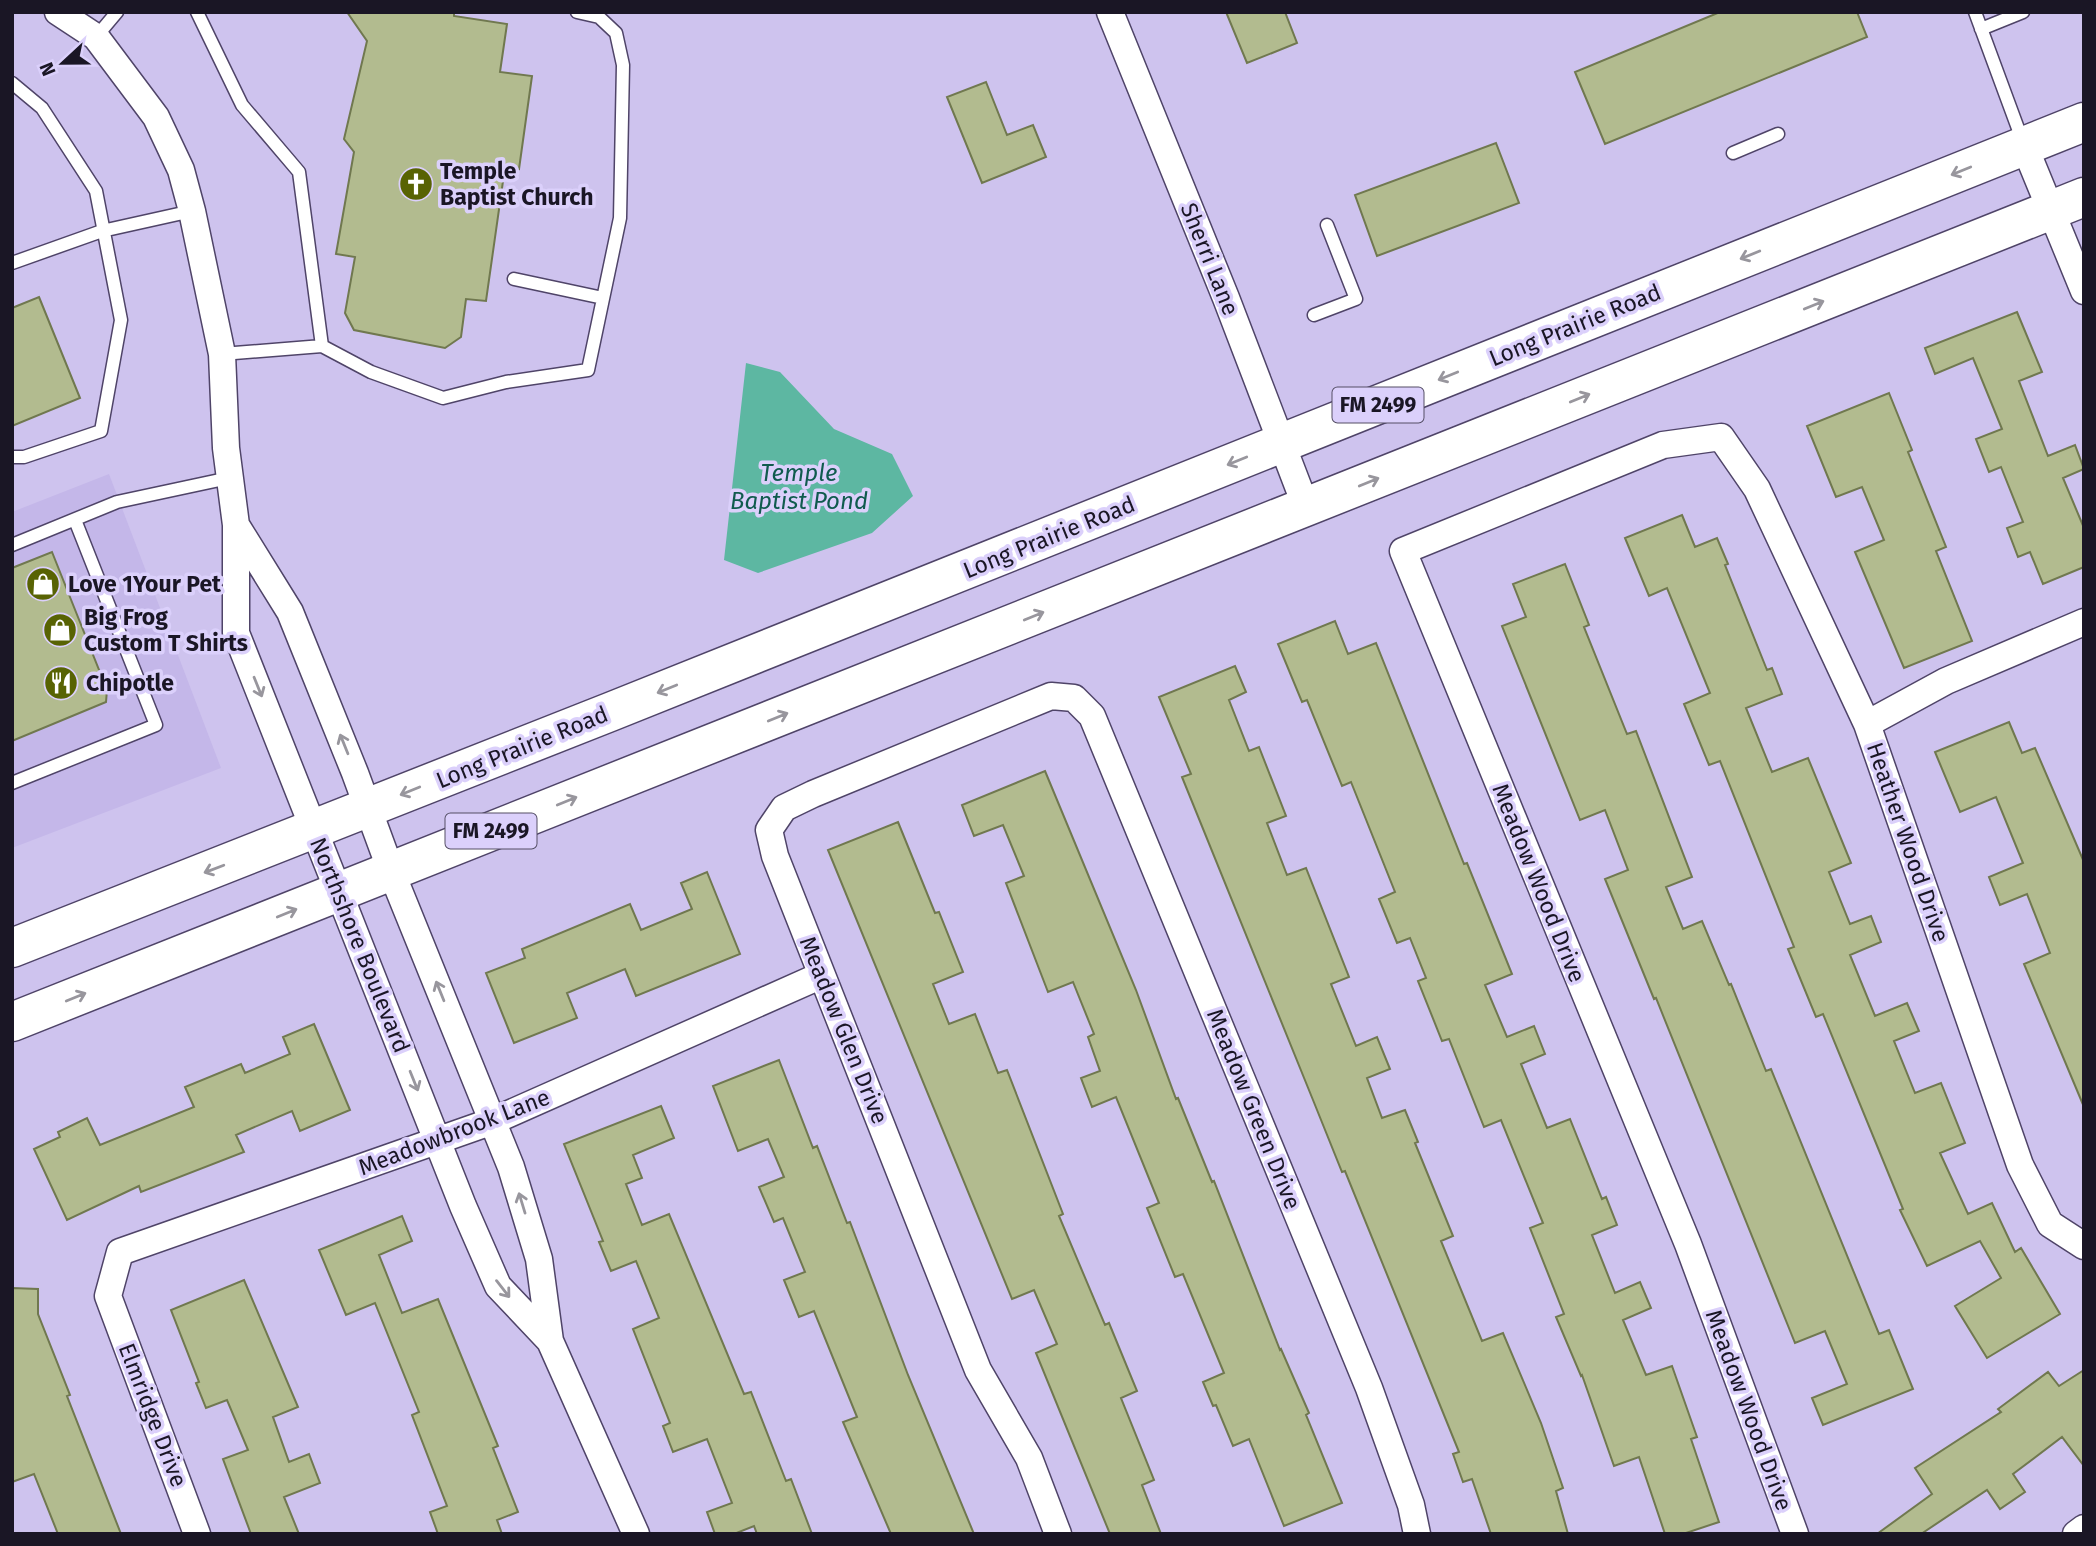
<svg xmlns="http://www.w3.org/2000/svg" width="2096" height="1546" viewBox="0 0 2096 1546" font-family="'Fira Sans',sans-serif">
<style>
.built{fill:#c4b7e9}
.water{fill:#5db7a2}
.building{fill:#b2bb8f;stroke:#70784f;stroke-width:2}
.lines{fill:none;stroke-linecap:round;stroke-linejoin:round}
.lane-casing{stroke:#4f4468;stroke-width:15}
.street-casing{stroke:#4f4468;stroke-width:29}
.primary-casing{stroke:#4f4468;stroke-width:41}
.lane{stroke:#fff;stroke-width:12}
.street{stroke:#fff;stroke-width:26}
.primary{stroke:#fff;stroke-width:38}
.oneway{stroke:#98969d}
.labels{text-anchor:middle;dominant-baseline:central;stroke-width:7;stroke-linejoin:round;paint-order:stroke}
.shield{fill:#dbd0fb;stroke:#544e65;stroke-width:2}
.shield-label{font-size:21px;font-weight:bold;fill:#1a1625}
.poi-label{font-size:23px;font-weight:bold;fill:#1a1625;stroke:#dbd0fb;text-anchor:start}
.street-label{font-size:23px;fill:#1a1625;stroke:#dbd0fb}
.water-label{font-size:24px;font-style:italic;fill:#105b4e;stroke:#dbd0fb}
</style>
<rect width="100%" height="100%" fill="#cec3ee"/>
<path class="built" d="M109,474L221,768L12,848V512Z"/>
<path class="water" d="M746,363L780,372L834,429L892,454L913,496L872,533L758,573L724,560Z"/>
<path class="building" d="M347,12H454V16L507,24L500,72L532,76L519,169L505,167L486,301L466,299L461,337L445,348L354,330L345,313L355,257L336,254L354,152L344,139L367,41Z
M1226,12H1285L1297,43L1247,63Z
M1720,12H1857L1867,37L1605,144L1575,72Z
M986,82L1007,135L1033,125L1046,157L982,183L947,97Z
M1496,143L1519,203L1377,256L1355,195Z
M39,297L80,398L12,426V308Z
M2017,312L2042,372L2019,381L2048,456L2075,445L2084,469L2063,478L2084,528V567L2043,584L2030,552L2018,557L2007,528L2023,522L2001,467L1989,472L1976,439L2002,429L1973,358L1935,374L1925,348Z
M1889,393L1912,450L1908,452L1946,547L1936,551L1972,641L1904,668L1855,552L1884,540L1862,487L1836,497L1807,426Z
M1682,515L1695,547L1717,538L1728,564L1725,565L1767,670L1772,668L1782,694L1746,708L1772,772L1808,758L1851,863L1829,872L1850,924L1871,916L1881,942L1850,955L1875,1016L1907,1003L1919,1031L1894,1041L1915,1093L1941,1083L1965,1143L1940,1153L1968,1214L1992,1203L2015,1252L2021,1248L2060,1314L1987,1358L1955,1306L2001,1278L1980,1241L1927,1266L1900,1210L1903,1209L1823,1014L1816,1017L1788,949L1794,947L1720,761L1709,765L1684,704L1710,693L1667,588L1649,596L1625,538Z
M52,552L107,690L106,702L12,741V568Z
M1565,564L1589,625L1584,627L1627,734L1636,731L1692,877L1666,887L1683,929L1702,921L1729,985L1731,984L1766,1071L1771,1069L1879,1334L1889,1330L1913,1389L1823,1425L1812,1398L1847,1384L1825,1331L1795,1343L1656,998L1654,999L1605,879L1628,870L1605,810L1580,820L1502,626L1526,617L1513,584Z
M1335,621L1348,654L1376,643L1464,864L1467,863L1512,974L1485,985L1507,1037L1534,1026L1545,1054L1521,1064L1547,1128L1570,1119L1602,1199L1606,1197L1617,1225L1592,1235L1615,1293L1640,1282L1651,1308L1623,1320L1646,1375L1672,1366L1697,1437L1691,1439L1719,1522L1683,1534H1665L1639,1457L1614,1466L1582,1375L1581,1376L1556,1317L1564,1314L1530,1228L1543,1223L1501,1120L1484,1127L1449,1039L1442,1041L1418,981L1426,978L1410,938L1397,943L1379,899L1395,892L1351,782L1342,786L1307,700L1302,702L1278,644Z
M1235,666L1246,692L1229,700L1249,751L1259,747L1286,816L1267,823L1287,875L1306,868L1349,977L1331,984L1356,1046L1377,1037L1390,1069L1367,1078L1382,1118L1405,1110L1418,1142L1415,1143L1453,1236L1441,1241L1482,1341L1503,1333L1541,1423L1563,1488L1556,1491L1568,1534H1491L1472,1479L1463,1482L1453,1454L1459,1452L1345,1171L1342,1172L1313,1100L1182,777L1191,774L1159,697Z
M2009,722L2022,753L2035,748L2084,862V1107L2024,964L2050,953L2027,894L2000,905L1989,877L2023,863L1996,797L1960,812L1935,752Z
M1045,771L1136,990L1176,1099L1178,1098L1212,1182L1214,1181L1280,1350L1281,1349L1309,1413L1306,1415L1342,1503L1284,1526L1249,1439L1233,1446L1216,1405L1213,1406L1203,1382L1224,1373L1183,1274L1175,1277L1147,1208L1159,1203L1116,1097L1092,1107L1081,1078L1100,1071L1088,1037L1094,1034L1073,982L1048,992L1006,883L1024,876L1003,825L974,836L962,805Z
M898,822L935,913L939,912L963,972L933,984L949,1024L975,1014L998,1073L1007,1070L1063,1214L1059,1216L1105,1325L1109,1323L1137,1391L1121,1398L1154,1480L1142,1485L1161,1534H1110L1036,1353L1057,1344L1034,1290L1012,1299L828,850Z
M707,872L740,954L636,996L625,969L567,993L577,1018L514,1043L486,973L525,958L522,949L630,904L641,930L692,909L681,883Z
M314,1024L350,1110L300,1131L292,1111L236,1135L244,1152L141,1192L139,1186L67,1220L34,1149L60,1137L58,1132L87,1118L100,1145L194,1107L185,1087L241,1064L245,1073L290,1054L283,1037Z
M779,1060L813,1148L817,1146L847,1223L850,1222L908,1375L974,1534H891L843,1422L857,1417L814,1311L799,1317L784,1280L805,1272L783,1218L774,1222L759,1187L784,1177L768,1139L738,1151L713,1086Z
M661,1106L674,1138L633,1155L642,1178L626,1184L642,1225L669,1214L744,1394L751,1392L786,1481L791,1479L812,1534H757L754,1526L734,1534H715L707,1512L732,1503L707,1439L673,1452L663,1426L670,1423L633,1329L659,1318L636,1261L611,1271L599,1242L603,1241L564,1144Z
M402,1216L412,1241L379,1255L402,1313L438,1299L498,1446L493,1448L518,1512L497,1520L502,1534H438L430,1512L447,1506L412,1415L419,1412L375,1303L346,1315L319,1250Z
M244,1280L298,1407L273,1417L289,1462L309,1454L320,1483L284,1497L299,1534H251L223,1459L248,1450L227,1400L206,1408L196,1383L199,1382L171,1310Z
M12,1288L38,1289V1314L70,1395L67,1396L121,1534H58L34,1474L12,1482Z
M2084,1370V1466L2062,1437L2013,1474L2025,1492L2000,1509L1987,1490L1921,1534H1877L1932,1494L1915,1468L2001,1412L1998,1409L2048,1372L2059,1386Z"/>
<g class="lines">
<g class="lane-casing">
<path id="lane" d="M197,12L242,105L299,172L322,346L222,354
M1975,12L2023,142
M1981,29L2023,12
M96,37L117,12
M12,83L42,108L96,191L121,320L101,431L24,457H12
M1733,153L1778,134
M12,263L102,231L192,211
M514,279L603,298
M1314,315L1356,299L1327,225
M322,346L371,372L443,398L506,382L588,370L620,218L623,65L616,33L599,17L577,12
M12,545L117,502L229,478
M12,783L156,725L75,520"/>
</g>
<g class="street-casing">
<path id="street" d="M58,12L96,37L156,117L181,170L192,211L222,354L226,448L236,525V633L463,1206L498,1286L550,1341
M1110,12L1226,298L1306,507
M2024,145L2084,291
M236,525L290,612L355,773L391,871L511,1167L539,1259L550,1341L636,1534
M1867,724L1946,681L2084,622
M197,1534L108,1296L120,1252L493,1121L822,975
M1058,1534L1029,1458L978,1370L775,856L769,830L784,808L813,794L1051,696L1074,698L1092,716L1369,1388L1411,1505L1417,1534
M1795,1534L1688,1244L1403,551L1663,445L1721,437L1757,489L1867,724L2020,1165L2050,1224L2084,1246
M2076,1534L2084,1528"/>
</g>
<g class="primary-casing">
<path id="primary" d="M12,948L610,712L2084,122
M12,1022L2084,197"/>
</g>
<use href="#lane" class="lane"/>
<use href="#street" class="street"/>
<use href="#primary" class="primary"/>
</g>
<defs><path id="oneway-shaft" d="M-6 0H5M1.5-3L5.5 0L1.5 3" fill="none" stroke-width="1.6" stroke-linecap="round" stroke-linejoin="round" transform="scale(1.75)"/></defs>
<g class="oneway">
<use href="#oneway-shaft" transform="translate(1961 171) rotate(158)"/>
<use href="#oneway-shaft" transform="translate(1750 255) rotate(158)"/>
<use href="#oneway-shaft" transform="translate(1814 305) rotate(-22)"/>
<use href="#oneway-shaft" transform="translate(1448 376) rotate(158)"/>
<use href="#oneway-shaft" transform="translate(1580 398) rotate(-22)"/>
<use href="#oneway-shaft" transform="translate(1237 461) rotate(158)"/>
<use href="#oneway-shaft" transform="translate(1369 482) rotate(-22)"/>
<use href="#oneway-shaft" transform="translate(1034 616) rotate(-22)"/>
<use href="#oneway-shaft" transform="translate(258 687) rotate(68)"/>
<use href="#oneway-shaft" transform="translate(667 689) rotate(158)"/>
<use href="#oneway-shaft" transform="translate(778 717) rotate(-22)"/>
<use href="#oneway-shaft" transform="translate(344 744) rotate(-112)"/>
<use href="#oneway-shaft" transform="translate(410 791) rotate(158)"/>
<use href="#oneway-shaft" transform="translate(567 801) rotate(-22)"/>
<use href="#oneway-shaft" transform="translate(214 869) rotate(159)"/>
<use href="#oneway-shaft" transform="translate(287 913) rotate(-22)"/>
<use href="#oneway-shaft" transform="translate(440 991) rotate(-112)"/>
<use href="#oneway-shaft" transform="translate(76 997) rotate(-22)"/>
<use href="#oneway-shaft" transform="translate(414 1081) rotate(68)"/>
<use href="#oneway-shaft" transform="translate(522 1203) rotate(-107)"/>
<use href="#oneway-shaft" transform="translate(503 1289) rotate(52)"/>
</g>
<defs>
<g id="church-disc" transform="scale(1.75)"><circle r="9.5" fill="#586303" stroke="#dbd0fb"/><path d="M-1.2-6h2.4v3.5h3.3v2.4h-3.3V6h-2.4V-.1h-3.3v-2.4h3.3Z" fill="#fff"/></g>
<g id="shop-disc" transform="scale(1.75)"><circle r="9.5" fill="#586303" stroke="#dbd0fb"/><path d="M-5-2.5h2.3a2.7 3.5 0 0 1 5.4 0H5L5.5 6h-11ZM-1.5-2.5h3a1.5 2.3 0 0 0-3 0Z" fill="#fff"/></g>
<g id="restaurant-disc" transform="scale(1.75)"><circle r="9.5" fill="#586303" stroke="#dbd0fb"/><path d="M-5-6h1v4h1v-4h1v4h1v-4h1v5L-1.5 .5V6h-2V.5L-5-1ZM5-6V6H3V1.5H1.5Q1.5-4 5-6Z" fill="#fff"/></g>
</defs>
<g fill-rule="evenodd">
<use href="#church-disc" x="416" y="184"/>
<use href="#shop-disc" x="43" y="584"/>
<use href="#shop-disc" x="60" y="630"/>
<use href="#restaurant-disc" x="61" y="683"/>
</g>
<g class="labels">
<g class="shield">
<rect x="1332.5" y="387.5" width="91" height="35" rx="5"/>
<rect x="445.5" y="813.5" width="91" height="35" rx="5"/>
</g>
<g class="shield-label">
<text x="1378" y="405">FM 2499</text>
<text x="491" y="831">FM 2499</text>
</g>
<g class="poi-label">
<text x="440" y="171">Temple<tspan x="440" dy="26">Baptist Church</tspan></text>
<text x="68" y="584">Love 1Your Pet</text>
<text x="84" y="617">Big Frog<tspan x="84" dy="26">Custom T Shirts</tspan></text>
<text x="86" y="683">Chipotle</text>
</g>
<g class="street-label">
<text transform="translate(1210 259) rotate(68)">Sherri Lane</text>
<text transform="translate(1575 325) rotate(-22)">Long Prairie Road</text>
<text transform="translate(1049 537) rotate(-22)">Long Prairie Road</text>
<text transform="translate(522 747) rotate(-22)">Long Prairie Road</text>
<text transform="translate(1908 842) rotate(71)">Heather Wood Drive</text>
<text transform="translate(1539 883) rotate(68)">Meadow Wood Drive</text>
<text transform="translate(360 945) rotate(68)">Northshore Boulevard</text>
<text transform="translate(844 1030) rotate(68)">Meadow Glen Drive</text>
<text transform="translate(1254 1109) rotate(68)">Meadow Green Drive</text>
<text transform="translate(454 1132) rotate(-21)">Meadowbrook Lane</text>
<text transform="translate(1749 1410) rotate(70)">Meadow Wood Drive</text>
<text transform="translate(153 1415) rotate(69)">Elmridge Drive</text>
</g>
<g class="water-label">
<text x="799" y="473">Temple<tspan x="799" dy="28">Baptist Pond</tspan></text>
</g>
</g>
<rect width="2096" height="1546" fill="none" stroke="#1a1625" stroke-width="28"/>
<g transform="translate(63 63) rotate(248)" stroke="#dbd0fb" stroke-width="5" paint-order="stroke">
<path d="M0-5L12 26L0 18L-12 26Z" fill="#1a1625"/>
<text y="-10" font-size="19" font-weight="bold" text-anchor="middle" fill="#1a1625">N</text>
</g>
</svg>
